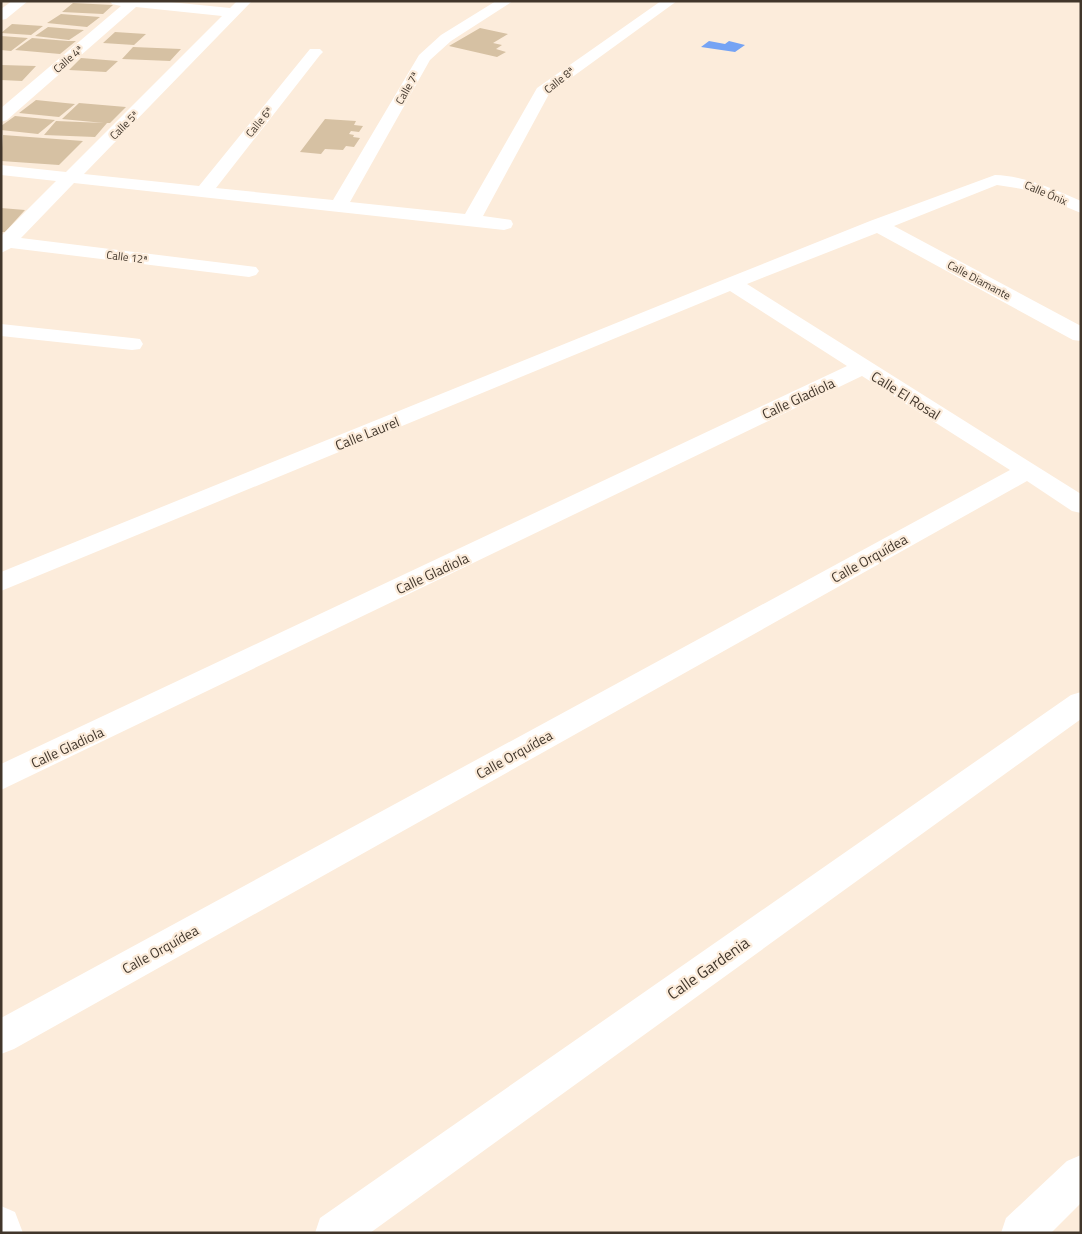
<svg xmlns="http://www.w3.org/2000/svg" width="1082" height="1234" viewBox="0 0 1082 1234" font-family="'Titillium Web',sans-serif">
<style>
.water{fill:#75a3f4}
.building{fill:#d6c1a3}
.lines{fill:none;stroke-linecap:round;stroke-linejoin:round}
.street{fill:#fff;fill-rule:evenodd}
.labels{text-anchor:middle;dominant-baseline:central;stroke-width:4.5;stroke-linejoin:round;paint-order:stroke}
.far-street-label{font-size:11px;fill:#41362b;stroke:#fcecdb}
.street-label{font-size:14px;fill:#41362b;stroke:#fcecdb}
.near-street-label{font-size:16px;fill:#41362b;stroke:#fcecdb}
</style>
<rect width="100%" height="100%" fill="#fcecdb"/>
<path class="water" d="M709,41L725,44L729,41L745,45L735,52L701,47Z"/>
<path class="building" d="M73,3L113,5L103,14L62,12Z
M61,14L100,17L87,27L47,23Z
M12,24L43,26L31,35L1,33Z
M48,27L84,30L69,40L35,36Z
M480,28L508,34L493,43L502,45L496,49L506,52L497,57L449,46Z
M115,32L146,34L134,45L103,43Z
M1,36L28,38L11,51L1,50Z
M32,38L68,41H76L60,54L15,50Z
M133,47L181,49L170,61L122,59Z
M81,58L118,61L106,72L69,70Z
M1,65L36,66L22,81L1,80Z
M36,100L75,104L59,117L19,113Z
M79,103L126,107L110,123H107L95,137L44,135L56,121L104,123L62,119Z
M15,116L55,120L38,134L1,130V126Z
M325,119L356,121L354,125L363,126L359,132L351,131L349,134L354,135L353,137L360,138L354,147L346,146L343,150L325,149L321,154L300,152Z
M3,135L83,141L59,165L1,161Z
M1,208L25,210L5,232H1Z"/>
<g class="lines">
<path class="street" d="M12,1H28L6,19L1,20V9Z
M110,1H160L230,8L237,1H252L84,174L199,186L310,49H320L323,52L320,55L216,188L333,200L419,55L441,35L496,1H513L451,41L430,60L350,202L465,214L537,88L661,1H677L549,94L483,216L511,220L513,224L511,228L504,230L74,183L21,238L256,267L259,271L256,275L249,277L11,248L1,253V236L56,181L1,175V165L66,172L222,16L136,7L7,120L1,122V108L121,6L112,4Z
M995,175C1026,176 1053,189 1081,201V213L1022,189L997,185L894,226L1081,326V341L1073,340L877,233L747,284L1081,494V513L1072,511L1027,481L14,1049L1,1054V1018L1010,470L862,376L1,790V764L847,366L730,291L1,591V572L725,279L870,221Z
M1,324L132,338L140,339L143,344L140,349L132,350L1,336Z
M1081,692V719L370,1233H315L320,1218L1071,695Z
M1081,1155V1203L1051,1233H1001L1006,1218L1067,1161Z
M1,1206L15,1212L23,1233H1Z"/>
</g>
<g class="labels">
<g class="far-street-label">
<text transform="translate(68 59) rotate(-41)">Calle 4ª</text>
<text transform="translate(559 80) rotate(-39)">Calle 8ª</text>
<text transform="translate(407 88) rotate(-60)">Calle 7ª</text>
<text transform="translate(259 122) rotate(-51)">Calle 6ª</text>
<text transform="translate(124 125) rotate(-45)">Calle 5ª</text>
<text transform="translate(1046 193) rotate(23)">Calle Ónix</text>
<text transform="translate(127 257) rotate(7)">Calle 12ª</text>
<text transform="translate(979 280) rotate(28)">Calle Diamante</text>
</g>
<g class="street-label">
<text transform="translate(906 395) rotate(32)">Calle El Rosal</text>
<text transform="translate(798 398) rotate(-25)">Calle Gladiola</text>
<text transform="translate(367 433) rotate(-22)">Calle Laurel</text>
<text transform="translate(869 558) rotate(-29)">Calle Orquídea</text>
<text transform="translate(432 573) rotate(-25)">Calle Gladiola</text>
<text transform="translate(67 747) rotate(-25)">Calle Gladiola</text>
<text transform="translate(514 754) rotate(-29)">Calle Orquídea</text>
<text transform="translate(160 949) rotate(-29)">Calle Orquídea</text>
</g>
<g class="near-street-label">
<text transform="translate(708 968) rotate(-35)">Calle Gardenia</text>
</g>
</g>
<rect width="1082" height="1234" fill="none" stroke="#41362b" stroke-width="5"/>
</svg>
